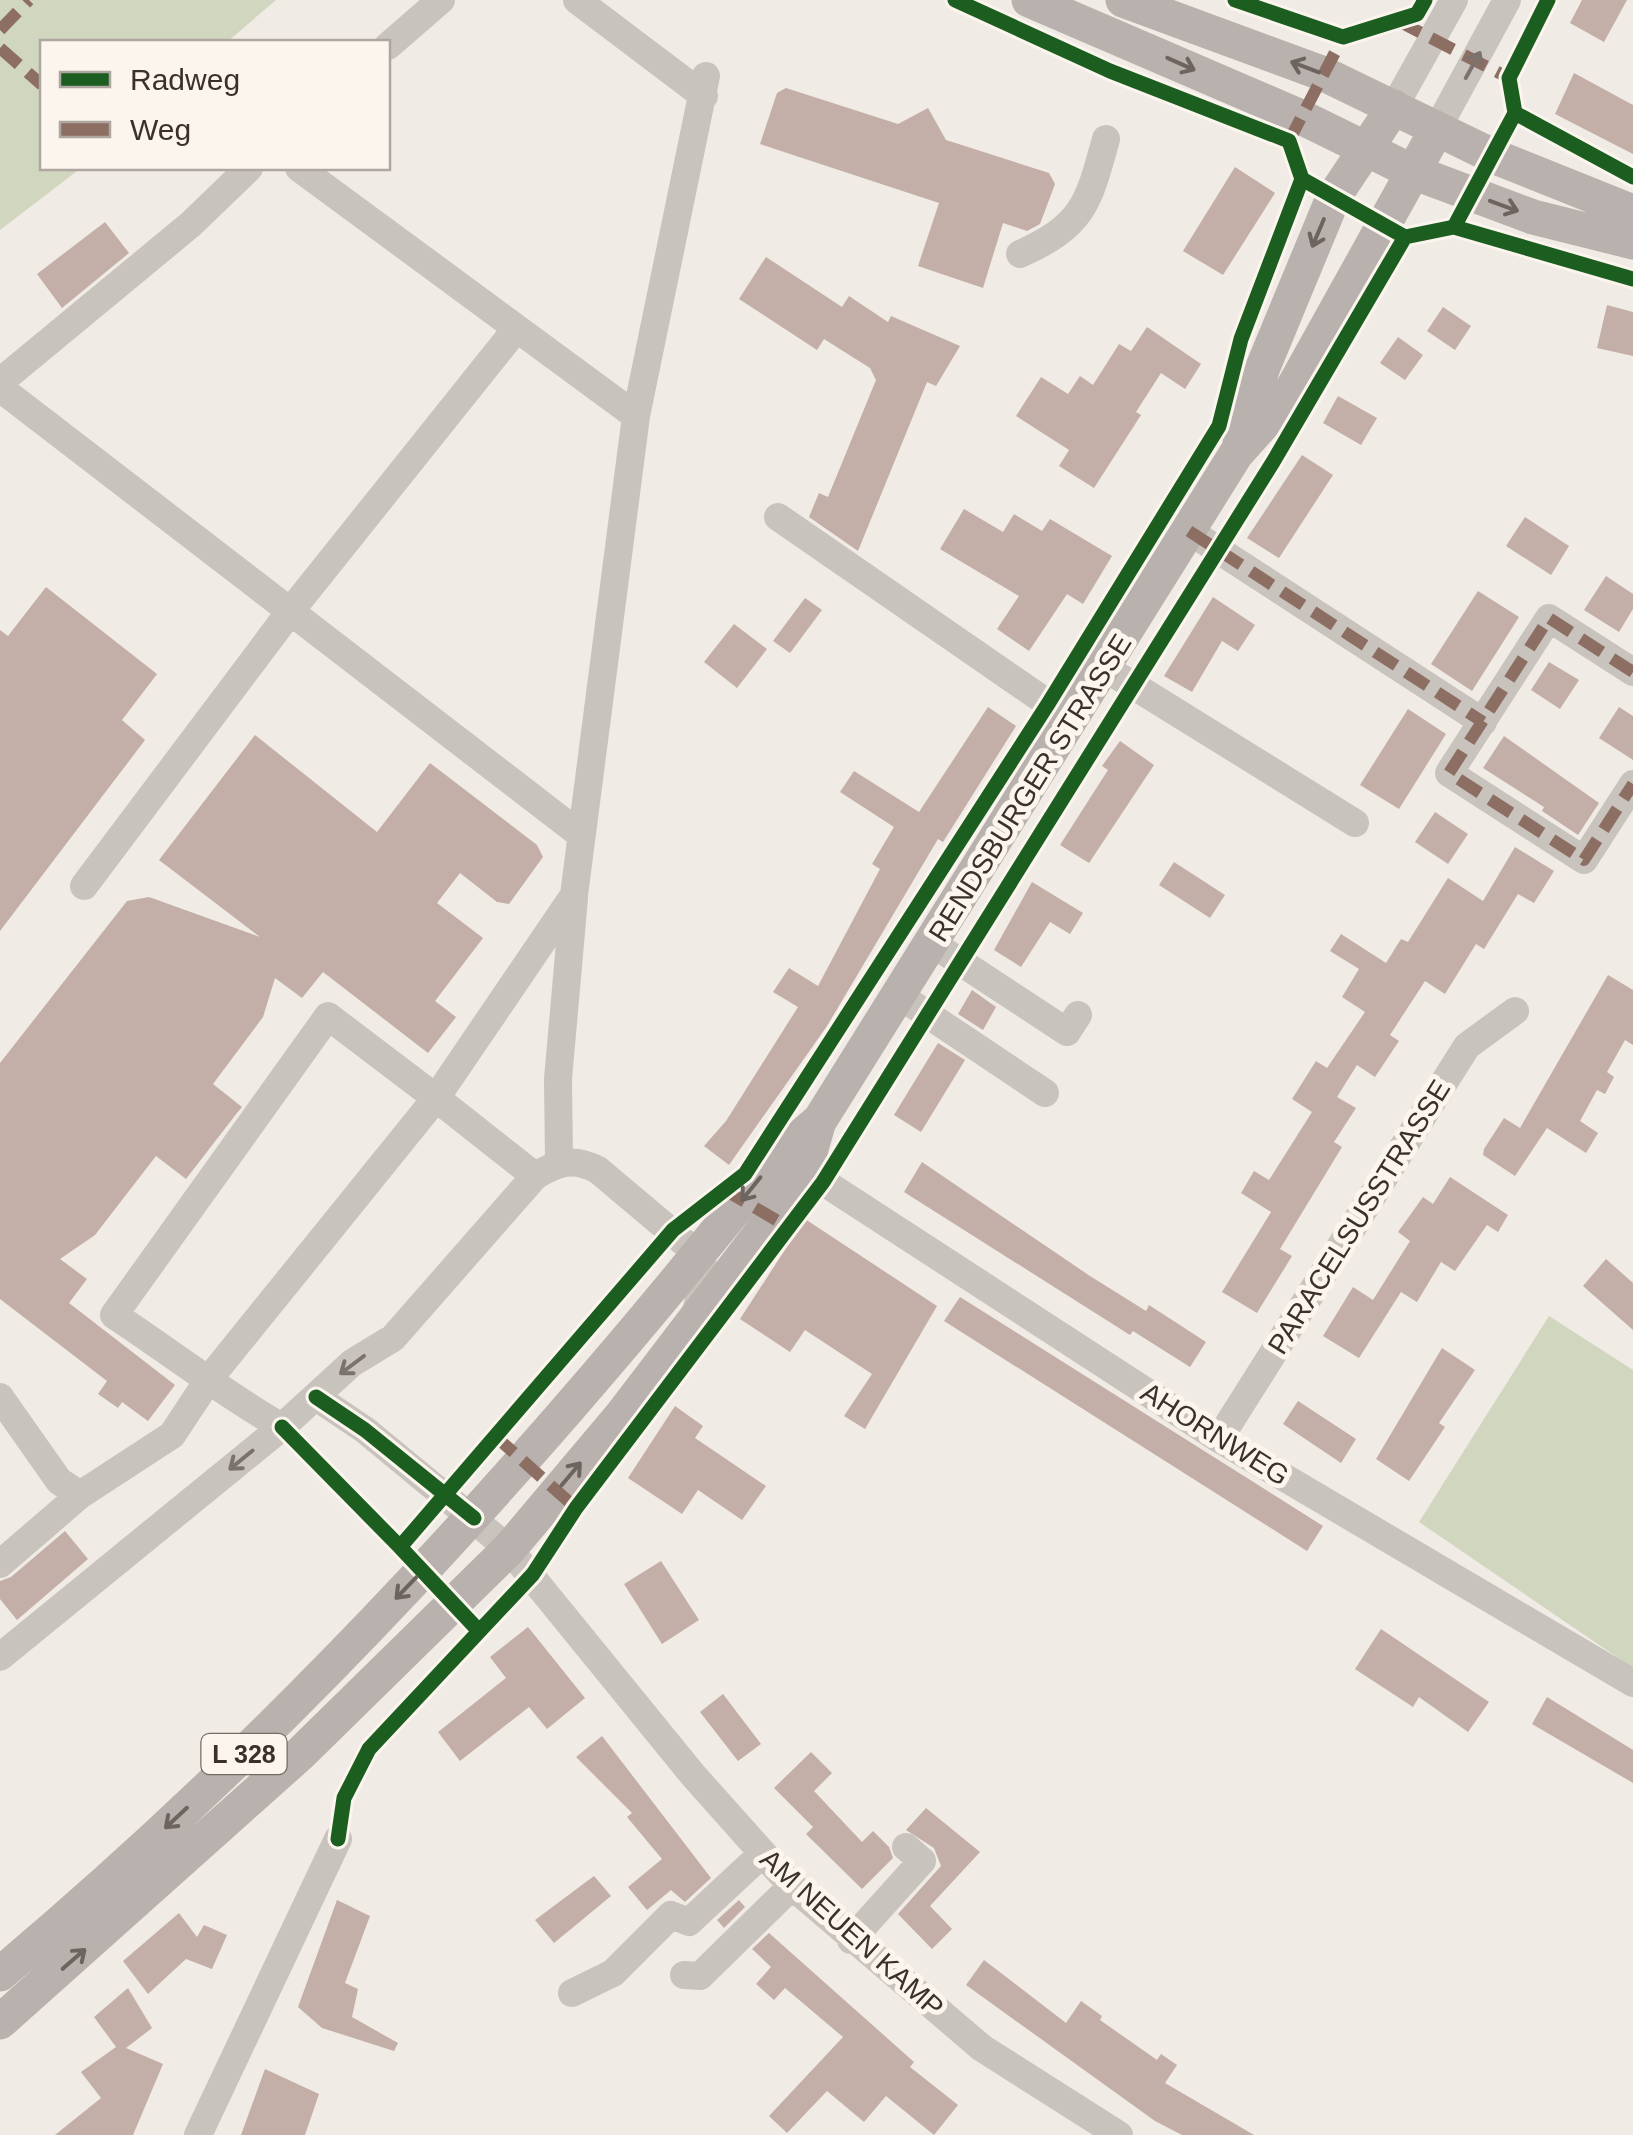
<svg xmlns="http://www.w3.org/2000/svg" width="1633" height="2135" viewBox="0 0 1633 2135" font-family="Helvetica,sans-serif">
<style>
.green{fill:#d1d6bf}
.building{fill:#c3afa7}
.lines{fill:none;stroke-linecap:round;stroke-linejoin:round}
.minor{stroke:#c9c3be;stroke-width:28}
.major{stroke:#b8b1ad;stroke-width:35}
.quiet{stroke:#8d6e63;stroke-width:12;stroke-dasharray:25 12;stroke-linecap:butt}
.cycleway-casing{stroke:#fbf5ee;stroke-width:21}
.cycleway{stroke:#1b5e20;stroke-width:15}
.oneway{stroke:#6d645f}
.oneway2{stroke:#7b726d}
.labels{text-anchor:middle;dominant-baseline:central;stroke-width:10;stroke-linejoin:round;paint-order:stroke}
.shield{fill:#fbf5ee;stroke:#756b66;stroke-width:2.5}
.shield-label{font-size:25px;font-weight:bold;fill:#3b302b}
.street-label{font-size:28px;fill:#3b302b;stroke:#fbf5ee}
</style>
<rect width="100%" height="100%" fill="#f0ebe5"/>
<path class="green" d="M0,0H276L227,42H42V168H81L0,230Z
M1549,1316L1633,1370V1668L1419,1522Z"/>
<path class="building" d="M1582,0H1627L1604,42L1570,23Z
M1574,73L1633,105V154L1555,114Z
M786,88L898,124L928,108L946,140L1049,173L1055,184L1040,224L1027,231L1003,223L983,288L918,266L939,203L760,144L777,93Z
M1235,167L1275,193L1223,275L1183,251Z
M105,222L129,253L62,308L37,274Z
M766,257L842,307L849,296L888,322L891,316L960,346L936,386L927,382L858,551L809,517L819,493L828,497L876,380L870,368L824,339L817,350L739,299Z
M1607,305L1633,312V356L1597,348Z
M1443,307L1471,326L1455,350L1427,331Z
M1147,327L1201,364L1185,389L1161,373L1136,412L1141,415L1094,488L1059,466L1069,450L1016,416L1041,377L1068,394L1080,376L1093,385L1119,344L1131,351Z
M1398,337L1423,355L1405,380L1380,363Z
M1338,396L1377,418L1361,445L1323,423Z
M1302,455L1333,475L1279,558L1247,538Z
M964,509L1003,532L1014,514L1042,531L1050,519L1112,556L1083,604L1067,594L1029,651L997,629L1019,596L940,549Z
M1525,517L1569,546L1551,575L1506,546Z
M1606,576L1633,594V609L1619,632L1584,610Z
M46,587L157,674L122,720L145,740L0,931V630L8,636Z
M1478,591L1519,617L1472,691L1431,664Z
M1213,597L1255,625L1238,651L1222,641L1192,692L1164,676Z
M805,598L822,610L790,653L773,641Z
M734,624L767,649L737,688L704,662Z
M1549,662L1579,680L1560,709L1531,690Z
M988,707L1016,726L943,842L938,839L827,1026L729,1165L704,1146L726,1121L798,1007L773,992L789,968L818,986L880,869L872,864L894,827L840,792L854,771L919,812Z
M1619,707L1633,716V760L1599,738Z
M1408,709L1446,734L1399,809L1360,785Z
M255,735L377,832L430,763L537,845L543,857L509,904L497,902L460,873L437,903L483,938L435,1001L456,1017L428,1053L323,972L302,998L275,978L263,1017L213,1084L242,1107L237,1113L186,1179L156,1156L95,1235L60,1259L87,1279L69,1303L175,1385L148,1421L122,1402L118,1408L98,1394L107,1381L0,1299V1063L127,901L149,897L260,937L159,860Z
M1504,736L1599,803L1578,835L1542,811L1544,807L1483,768Z
M1120,741L1154,765L1089,863L1060,845L1108,770L1102,766Z
M1435,812L1468,834L1448,864L1415,842Z
M1515,847L1554,871L1534,903L1518,894L1484,949L1476,944L1445,994L1425,981L1390,1035L1399,1041L1375,1077L1357,1065L1337,1097L1356,1108L1334,1142L1342,1147L1280,1249L1292,1256L1257,1313L1222,1292L1271,1212L1241,1193L1254,1171L1269,1180L1312,1112L1292,1099L1316,1061L1327,1068L1365,1012L1342,997L1359,969L1330,951L1341,934L1386,963L1401,939L1408,942L1448,878L1483,901Z
M1174,862L1225,895L1210,918L1159,885Z
M1032,882L1083,913L1070,934L1050,922L1021,967L994,950Z
M1608,975L1633,990V1045L1625,1040L1607,1072L1614,1077L1605,1094L1597,1090L1580,1121L1598,1133L1586,1153L1547,1128L1515,1176L1483,1155L1484,1149L1504,1118L1520,1128Z
M972,990L996,1007L983,1030L958,1014Z
M938,1043L965,1060L921,1132L894,1115Z
M922,1162L1090,1276L1146,1311L1149,1305L1206,1342L1190,1367L1133,1331L1130,1335L904,1192Z
M1450,1177L1508,1215L1498,1232L1487,1225L1455,1271L1441,1262L1417,1302L1401,1292L1359,1358L1323,1336L1353,1287L1373,1300L1410,1241L1398,1232L1423,1197L1433,1204Z
M805,1219L937,1306L865,1429L844,1416L872,1374L805,1330L790,1352L740,1319Z
M1606,1259L1633,1283V1330L1583,1286Z
M960,1297L1323,1526L1307,1551L944,1321Z
M1442,1348L1475,1370L1439,1423L1445,1427L1409,1481L1376,1459Z
M1298,1401L1356,1439L1341,1463L1283,1424Z
M675,1406L703,1426L695,1438L766,1486L742,1520L698,1490L682,1514L628,1478Z
M65,1531L88,1559L17,1620L0,1599V1581L11,1577Z
M661,1561L699,1620L662,1644L624,1584Z
M528,1627L585,1698L547,1729L529,1707L460,1761L438,1732L506,1678L490,1657Z
M1381,1629L1489,1702L1468,1732L1419,1697L1413,1707L1355,1669Z
M723,1694L761,1744L738,1761L700,1712Z
M1547,1697L1633,1750V1783L1532,1724Z
M602,1736L711,1878L685,1902L671,1890L647,1910L628,1887L662,1859L627,1817L632,1813L576,1757Z
M811,1752L832,1773L814,1791L862,1842L873,1831L889,1847L893,1858L862,1889L806,1834L813,1827L774,1788Z
M926,1808L980,1852L930,1906L952,1929L932,1949L898,1914L941,1866L934,1848L906,1830Z
M594,1876L611,1896L554,1943L535,1920Z
M337,1900L370,1916L345,1983L358,1989L352,2017L398,2043L394,2051L322,2028L298,2007Z
M739,1900L745,1907L724,1928L717,1920Z
M179,1913L197,1937L204,1925L227,1935L212,1969L186,1959L148,1994L123,1961Z
M769,1933L914,2062L910,2067L958,2105L934,2135L886,2096L864,2122L827,2091L787,2133L769,2116L843,2037L785,1988L774,2000L756,1984L771,1967L752,1949Z
M984,1960L1066,2023L1081,2001L1102,2016L1100,2020L1157,2060L1161,2054L1177,2065L1165,2083L1254,2135H1182L1155,2121L966,1985Z
M128,1988L152,2028L126,2048L163,2064L133,2135H55L101,2098L81,2072L116,2047L94,2017Z
M265,2069L319,2094L305,2135H241Z"/>
<g class="lines">
<path class="minor" d="M577,0L704,96
M388,46L441,0
M1394,107L1454,0
M1437,129L1507,0
M299,168L636,416
M1020,254C1084,225 1088,204 1106,139
M0,382L191,224L249,168
M0,388L581,835
M778,517L1072,720
M1189,531L1483,722
M1105,668L1355,823
M1633,672L1549,618L1449,773L1584,860L1633,784
M84,886L289,613L516,329
M933,944L1067,1032L1078,1015
M900,996L1045,1093
M559,1161L558,1079L574,898
M805,1170L1219,1439L1633,1683
M535,1176L436,1098L574,895L636,416L706,76
M0,1397L59,1481L80,1495
M316,1397L365,1430L509,1549L693,1775L792,1886L982,2048L1119,2135
M1219,1439L1467,1046L1515,1011
M0,1564L80,1495L172,1435L209,1379L436,1098L328,1016L114,1315C170,1352 224,1394 282,1427
M0,1657L282,1427L352,1363L393,1338L535,1176C558,1162 573,1157 598,1170L699,1255L705,1271L695,1317
M851,1940L922,1861L906,1847
M684,1975L700,1976L792,1886
M572,1993L613,1973L671,1915L689,1922L762,1854
M198,2135L338,1839"/>
<path class="major" d="M1029,0L1301,117L1413,172L1533,217L1633,242
M1123,0L1324,74L1493,156L1633,212
M1240,440L1263,367L1333,198L1394,107
M0,1974C289,1732 542,1452 776,1158L820,1120L1236,454L1289,395L1437,129
M0,2022L300,1754L509,1549L621,1416L773,1217L805,1170L819,1121"/>
<path class="quiet" d="M1398,21L1509,78
M0,30L29,0
M0,48L42,85
M1289,141L1343,37
M1189,531L1483,722
M1633,672L1549,618L1449,773L1584,860L1633,784
M723,1189L790,1228
M495,1436L576,1508"/>
<g class="cycleway-casing">
<path id="cycleway" d="M1235,0L1343,37L1417,14L1425,0
M1548,0L1509,78L1515,113L1633,177
M1302,179L1405,237L1454,227L1633,279
M1454,227L1515,113
M316,1397L365,1430L474,1518
M282,1427L400,1547
M479,1631L400,1547L673,1230L745,1174L1048,704L1219,426L1241,339L1302,179L1289,141L1110,71L955,0
M338,1839L344,1798L369,1749L533,1574L576,1508L823,1182L1273,462L1405,237"/>
</g>
<use href="#cycleway" class="cycleway"/>
</g>
<defs><path id="oneway-shaft" d="M-6 0H5M1.5-3L5.5 0L1.5 3" fill="none" stroke-width="1.6" stroke-linecap="round" stroke-linejoin="round" transform="scale(2.5)"/></defs>
<g class="oneway">
<use href="#oneway-shaft" transform="translate(1181 64) rotate(24)"/>
<use href="#oneway-shaft" transform="translate(1305 67) rotate(-159)"/>
<use href="#oneway-shaft" transform="translate(1504 206) rotate(20)"/>
<use href="#oneway-shaft" transform="translate(1318 233) rotate(113)"/>
<use href="#oneway-shaft" transform="translate(751 1189) rotate(129)"/>
<use href="#oneway-shaft" transform="translate(571 1474) rotate(-50)"/>
<use href="#oneway-shaft" transform="translate(406 1588) rotate(134)"/>
<use href="#oneway-shaft" transform="translate(176 1818) rotate(137)"/>
<use href="#oneway-shaft" transform="translate(74 1959) rotate(-41)"/>
</g>
<g class="oneway2">
<use href="#oneway-shaft" transform="translate(1473 65) rotate(-61)"/>
<use href="#oneway-shaft" transform="translate(352 1365) rotate(143)"/>
<use href="#oneway-shaft" transform="translate(241 1460) rotate(141)"/>
</g>
<g class="labels">
<rect class="shield" x="201.5" y="1734" width="85" height="40" rx="8"/>
<g class="shield-label">
<text x="244" y="1754">L 328</text>
</g>
<g class="street-label">
<text transform="translate(1030 788) rotate(-58)">RENDSBURGER STRASSE</text>
<text transform="translate(1359 1217) rotate(-58)">PARACELSUSSTRASSE</text>
<text transform="translate(1215 1434) rotate(32)">AHORNWEG</text>
<text transform="translate(852 1933) rotate(42)">AM NEUEN KAMP</text>
</g>
</g>
<rect x="40" y="40" width="350" height="130" fill="#fbf5ee" stroke="#aea6a0" stroke-width="2.5"/>
<rect x="60" y="72" width="50" height="15" fill="#1b5e20" stroke="#aea6a0" stroke-width="2.5"/>
<text x="130" y="90" font-size="30" fill="#3b302b">Radweg</text>
<rect x="60" y="122" width="50" height="15" fill="#8d6e63" stroke="#aea6a0" stroke-width="2.5"/>
<text x="130" y="140" font-size="30" fill="#3b302b">Weg</text>
</svg>
